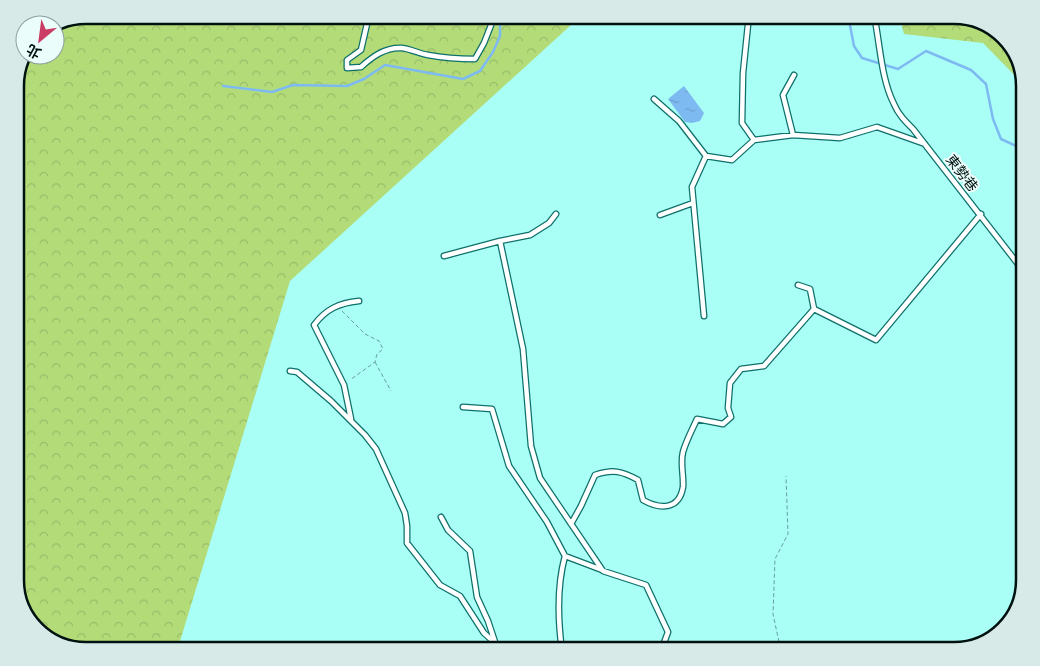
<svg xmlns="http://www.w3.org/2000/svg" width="1040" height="666" viewBox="0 0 1040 666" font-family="'Roboto Serif','Noto Sans TC',serif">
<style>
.forest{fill:url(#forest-crowns)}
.water{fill:url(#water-ripples)}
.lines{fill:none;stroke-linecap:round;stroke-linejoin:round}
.stream{stroke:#7ebaf2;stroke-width:2.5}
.service-casing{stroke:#0e706a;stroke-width:7}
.minor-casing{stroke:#0e706a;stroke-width:11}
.path{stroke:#66a19b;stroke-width:1;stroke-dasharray:4 2.5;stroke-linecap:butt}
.service{stroke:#fff;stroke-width:4.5}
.minor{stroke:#fff;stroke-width:9}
.labels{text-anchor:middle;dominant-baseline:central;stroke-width:4;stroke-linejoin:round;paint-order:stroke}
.street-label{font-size:14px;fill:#001210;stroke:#eafdfb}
.rim{fill:none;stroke:#001210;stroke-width:2.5}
</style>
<defs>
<pattern id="forest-crowns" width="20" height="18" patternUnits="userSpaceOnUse" patternTransform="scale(1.25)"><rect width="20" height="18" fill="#b3dc79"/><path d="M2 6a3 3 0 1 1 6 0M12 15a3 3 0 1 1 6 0" fill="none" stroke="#98bc68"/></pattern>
<pattern id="water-ripples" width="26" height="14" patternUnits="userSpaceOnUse" patternTransform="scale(1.25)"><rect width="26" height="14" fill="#7ebaf2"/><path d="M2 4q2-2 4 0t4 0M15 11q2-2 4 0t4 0" fill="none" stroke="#6b9fce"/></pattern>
</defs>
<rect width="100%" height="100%" fill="#a9fef5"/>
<path class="forest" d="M86,15H582L290,281L177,651H86L47,639L24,615L15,585V81L27,55H55V28Z
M899,15H954L993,27L1016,51L1025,86L983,43L904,34Z"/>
<path class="water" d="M684,86L704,113L700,121L692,123L685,122L668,99Z"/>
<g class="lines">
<path class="stream" d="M848,15L854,46L862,58L898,69L926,51L971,70L986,84L993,119L1001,139L1025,150
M223,86L272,92L293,85L347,86L364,79L385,65L463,79L480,71L493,52L500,36V17L501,15"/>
<g class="service-casing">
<path id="service" d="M369,15L361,50L347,60V68L361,67C372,57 385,47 402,48C411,49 420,54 428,55C444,58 459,59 475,59L484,43L495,15
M749,15L743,73L742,123L754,140
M874,15C880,43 881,79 894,104C898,114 905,121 913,129L1025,273
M654,99L679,121L706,156
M793,135L783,95L794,75
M660,215L693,203
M500,241L523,349L531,446L540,478L603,571L646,585L668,632L661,651
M444,256L500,241L530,235L549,223L556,214
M798,285L810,289L814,309
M704,316L692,187L706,156L732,160L754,140L793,135L840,138L877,127L925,144
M290,371L297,372L331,401L365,435L376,449L405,513L407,526V543L440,585L460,596L484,633L495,643L497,651
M463,407L492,409L509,466L547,522L565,556L602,570
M351,419L344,385L314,325C326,309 339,303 359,301
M441,517L448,530L470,551L477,597L488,621L495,642
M571,524L581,506L595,475C613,469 622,471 638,480L643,500C659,509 679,511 683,487C684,476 680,463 683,452C686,441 692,430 697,419L723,424L731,417L728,408L730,383L741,369L764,366L814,309L876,340L981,214
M562,651C558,621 557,585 565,556"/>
</g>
<g class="minor-casing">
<path id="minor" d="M769,651H781"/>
</g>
<path class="path" d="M342,311L365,334L379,341L383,349L377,354L375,362L350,380
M375,362L391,391
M779,642L773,614L775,559L788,534L786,476"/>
<use href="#service" class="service"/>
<use href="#minor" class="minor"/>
</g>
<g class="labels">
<g class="street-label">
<text transform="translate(962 173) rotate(52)">東勢巷</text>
</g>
</g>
<path d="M0 0H1040V666H0ZM86 24H954A62 62 0 0 1 1016 86V580A62 62 0 0 1 954 642H86A62 62 0 0 1 24 580V86A62 62 0 0 1 86 24Z" fill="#d7eae8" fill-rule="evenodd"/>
<path class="rim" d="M86 24H954A62 62 0 0 1 1016 86V580A62 62 0 0 1 954 642H86A62 62 0 0 1 24 580V86A62 62 0 0 1 86 24Z"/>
<g transform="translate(40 40) rotate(209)"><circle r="24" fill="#eafdfb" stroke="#8c9f9d"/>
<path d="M0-4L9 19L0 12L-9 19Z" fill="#ca3c65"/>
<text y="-8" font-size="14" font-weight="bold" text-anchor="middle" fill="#001210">北</text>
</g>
</svg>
